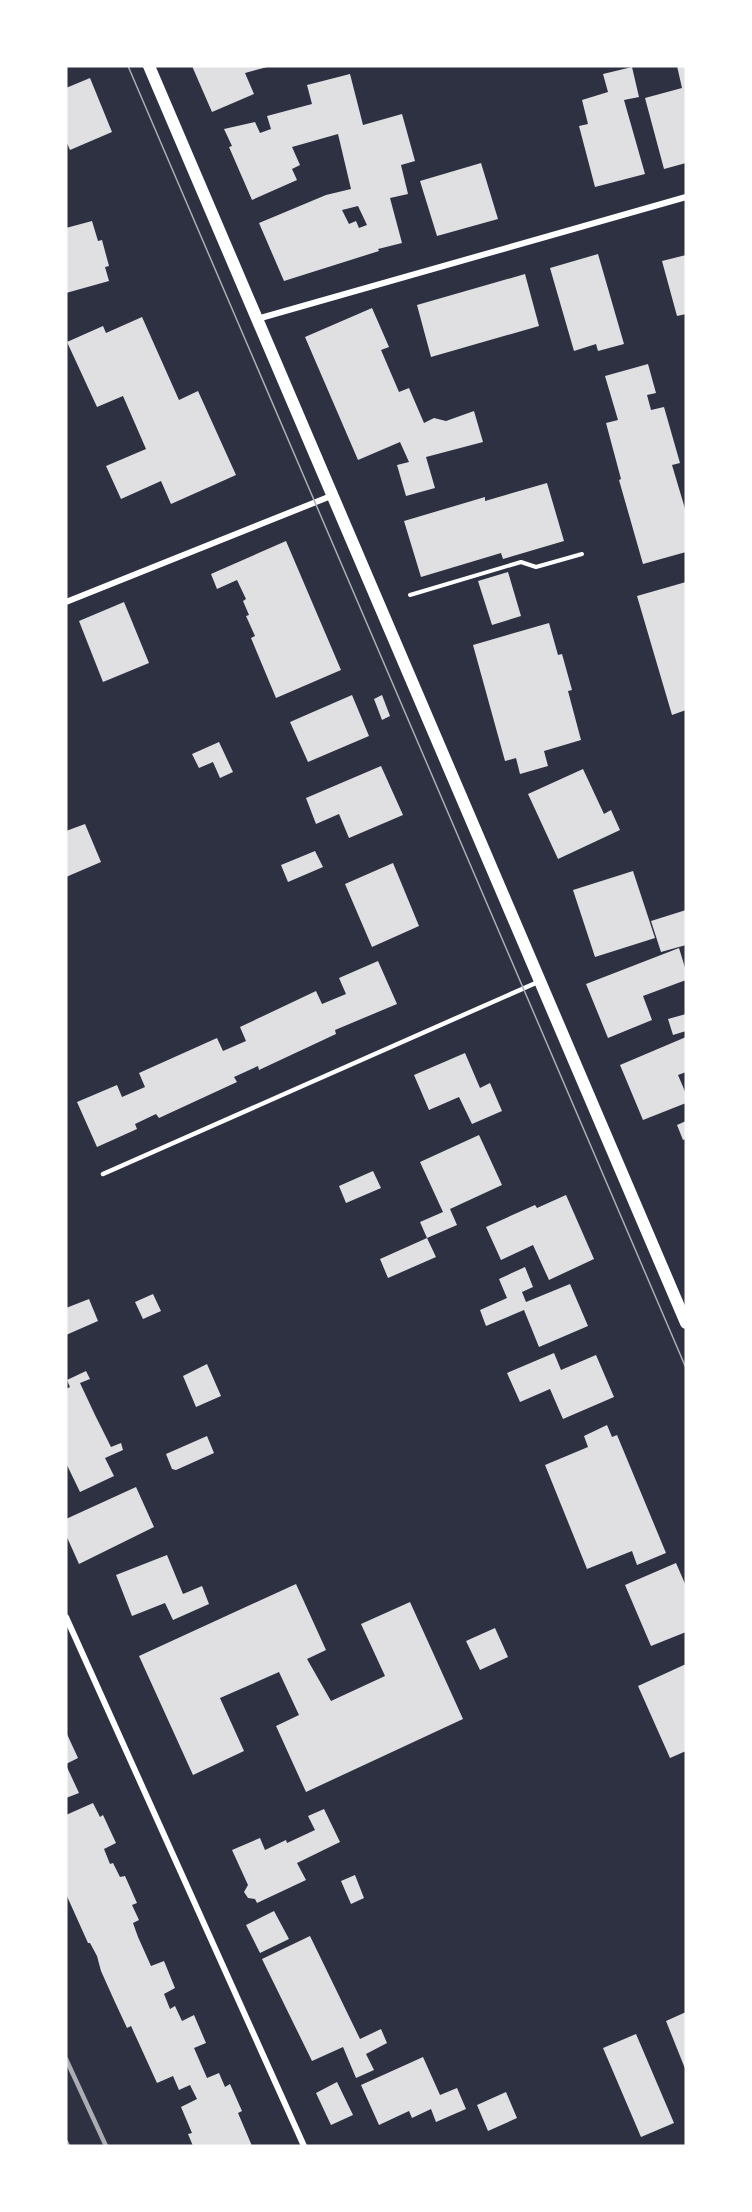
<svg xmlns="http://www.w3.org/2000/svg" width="752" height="2212" viewBox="0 0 752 2212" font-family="'Fira Sans Condensed',sans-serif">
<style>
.building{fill:#e0e0e3;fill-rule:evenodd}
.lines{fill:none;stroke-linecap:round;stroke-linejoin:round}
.path{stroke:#fff;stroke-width:4}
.service{stroke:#fff;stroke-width:4.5}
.minor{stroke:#fff;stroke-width:6}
.secondary{stroke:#fff;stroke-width:12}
.tram{stroke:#abadb3;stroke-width:1.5}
.rail{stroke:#abadb3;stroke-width:4.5}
</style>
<rect width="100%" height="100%" fill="#2d3142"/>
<!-- building -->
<path class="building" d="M192 66H267V67L245 73 254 94 212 112Z
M677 66H686V163L664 169 645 98 682 88Z
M632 67 639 97 624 100 645 174 595 187 579 126 588 124 582 100 608 92 603 74Z
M350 74 363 125 402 114 415 161 401 165 408 194 390 198 402 243 378 249 379 251 284 281 259 223 326 195 351 189 338 134 292 147 300 165 292 169 297 180 252 200 229 147 232 146 224 129 255 122 260 133 271 129 267 116 312 104 307 85ZM358 206 367 225 359 228 356 221 349 224 342 210Z
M90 78 112 132 70 150 66 141V88Z
M481 163 498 219 437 236 420 181Z
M92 221 98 241 102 240 109 266 105 267 109 281 66 293V228Z
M598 254 624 344 598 351 596 344 574 351 550 268Z
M686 255V314L677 316 662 261Z
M525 274 539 326 431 357 417 305Z
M372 308 389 347 381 350 399 392 409 388 424 423 434 418 446 421 474 411 483 442 426 457 435 488 406 496 397 465 409 462 400 442 358 460 305 337Z
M142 317 179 400 198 391 236 475 171 504 161 481 121 499 106 466 146 449 123 396 97 407 67 342 103 326 106 333Z
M648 364 656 393 647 395 651 410 664 407 680 463 672 465 686 512V552L643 564 619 480 621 479 606 423 618 420 605 376Z
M547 483 564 541 503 559 501 553 421 577 404 521 485 497V501Z
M286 541 341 670 276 698 251 638 255 636 246 616 249 615 243 601 246 599 237 580 217 589 211 574Z
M508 572 521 616 492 625 478 581Z
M686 582V710L672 715 637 596Z
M124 602 149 663 103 682 79 621Z
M549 623 558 655 562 654 572 690 568 691 581 740 544 751 548 766 520 774 516 758 505 761 473 645Z
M352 695 369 736 308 762 290 722Z
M382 695 390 716 382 720 374 699Z
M219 742 233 772 220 778 213 762 199 768 192 754Z
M381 766 403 815 349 838 339 814 316 824 306 798Z
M583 769 604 814 611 810 620 830 558 859 528 794Z
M85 824 101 862 66 877V831Z
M315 851 323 867 288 882 281 865Z
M393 863 419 926 372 947 345 884Z
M633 871 655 938 595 957 573 890Z
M686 910V945L661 952 651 921Z
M679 948 686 971V980L643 996 652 1020 608 1038 586 984Z
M378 961 397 1004 335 1030 336 1034 259 1070 258 1066 234 1077 237 1082 159 1118 156 1114 135 1124 137 1129 97 1147 77 1102 117 1085 122 1097 145 1087 139 1073 217 1038 223 1051 246 1041 240 1027 316 991 322 1004 346 994 339 978Z
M686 1014V1031L673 1035 668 1019Z
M686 1037V1072L678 1075 686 1094V1103L643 1120 620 1065Z
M465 1053 480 1088 490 1083 502 1111 472 1124 459 1097 429 1110 414 1075Z
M686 1121V1139L683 1140 677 1125Z
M479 1135 502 1185 450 1209 457 1225 427 1238 436 1257 388 1278 380 1259 427 1238 420 1222 443 1212 420 1162Z
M373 1171 381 1188 346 1203 339 1186Z
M566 1195 594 1259 549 1280 533 1245 501 1260 486 1227 535 1205 537 1208Z
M525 1267 533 1287 522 1292 526 1302 570 1284 588 1326 539 1347 524 1310 486 1326 480 1310 507 1298 499 1279Z
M153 1294 161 1311 143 1319 135 1302Z
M89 1299 98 1321 66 1335V1308Z
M554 1353 561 1370 596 1355 614 1397 563 1419 550 1389 520 1402 507 1373Z
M207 1364 221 1396 196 1407 183 1376Z
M86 1371 90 1379 80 1383 95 1415 111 1447 121 1443 123 1450 105 1458 114 1476 80 1492 66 1463V1389L70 1387 67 1380Z
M607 1425 612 1437 617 1435 666 1553 637 1565 632 1551 587 1569 545 1465 588 1447 584 1436Z
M207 1436 214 1453 176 1470 172 1469 166 1454Z
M136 1487 154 1527 79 1564 66 1535V1519Z
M167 1555 183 1594 202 1586 209 1604 173 1620 165 1603 132 1616 116 1575Z
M676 1563 686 1586V1632L651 1646 625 1585Z
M296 1584 326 1650 307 1659 331 1701 385 1676 361 1624 410 1602 463 1719 306 1792 276 1726 299 1715 279 1672 220 1698 244 1751 193 1775 139 1656Z
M495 1628 508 1657 480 1670 466 1641Z
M686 1664V1751L670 1758 638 1686Z
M66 1732 78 1758 66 1764Z
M66 1765 79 1793 66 1798Z
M93 1803 100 1817 103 1815 116 1843 104 1849 110 1864 113 1863 120 1877 125 1876 137 1903 132 1905 139 1920 133 1923 138 1937 151 1966 164 1961 175 1988 164 1994 170 2009 175 2006 182 2021 194 2015 206 2043 194 2048 207 2078 219 2073 225 2087 230 2084 242 2111 238 2113 252 2146H193L188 2134 192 2133 181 2107 197 2099 190 2085 179 2090 173 2076 157 2083 131 2026 127 2028 114 2000 101 1971 97 1956 90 1943H88L66 1894V1815Z
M324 1809 340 1842 297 1863 306 1880 257 1903 255 1899 248 1898 244 1892 248 1885 232 1850 260 1838 265 1850 286 1840 287 1843 315 1830 308 1816Z
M355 1875 364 1898 351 1904 341 1881Z
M274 1911 289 1939 260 1953 246 1925Z
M310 1936 360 2039 381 2029 387 2043 366 2054 374 2070 356 2078 343 2047 312 2061 262 1959Z
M686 2012V2071L666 2021Z
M636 2034 674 2123 641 2137 603 2048Z
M423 2057 440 2095 457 2088 466 2109 436 2122 431 2109 412 2118 409 2111 379 2125 361 2085Z
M337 2082 353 2115 331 2125 316 2093Z
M506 2092 517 2118 488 2131 477 2105Z"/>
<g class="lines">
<!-- path -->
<path class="path" d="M410 595 521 562 536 567 582 554"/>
<!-- service -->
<path class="service" d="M103 1174 538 982"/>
<!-- minor -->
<path class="minor" d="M257 319 686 197
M66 602 331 496
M66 1617 304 2146"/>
<!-- secondary -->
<path class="secondary" d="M149 66 686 1323"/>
<!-- tram -->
<path class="tram" d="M128 66 686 1368"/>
<!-- rail -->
<path class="rail" d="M66 2059 106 2146
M66 2142 68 2146"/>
</g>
<!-- border -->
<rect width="752" height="2212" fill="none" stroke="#ffffff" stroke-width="135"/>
</svg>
